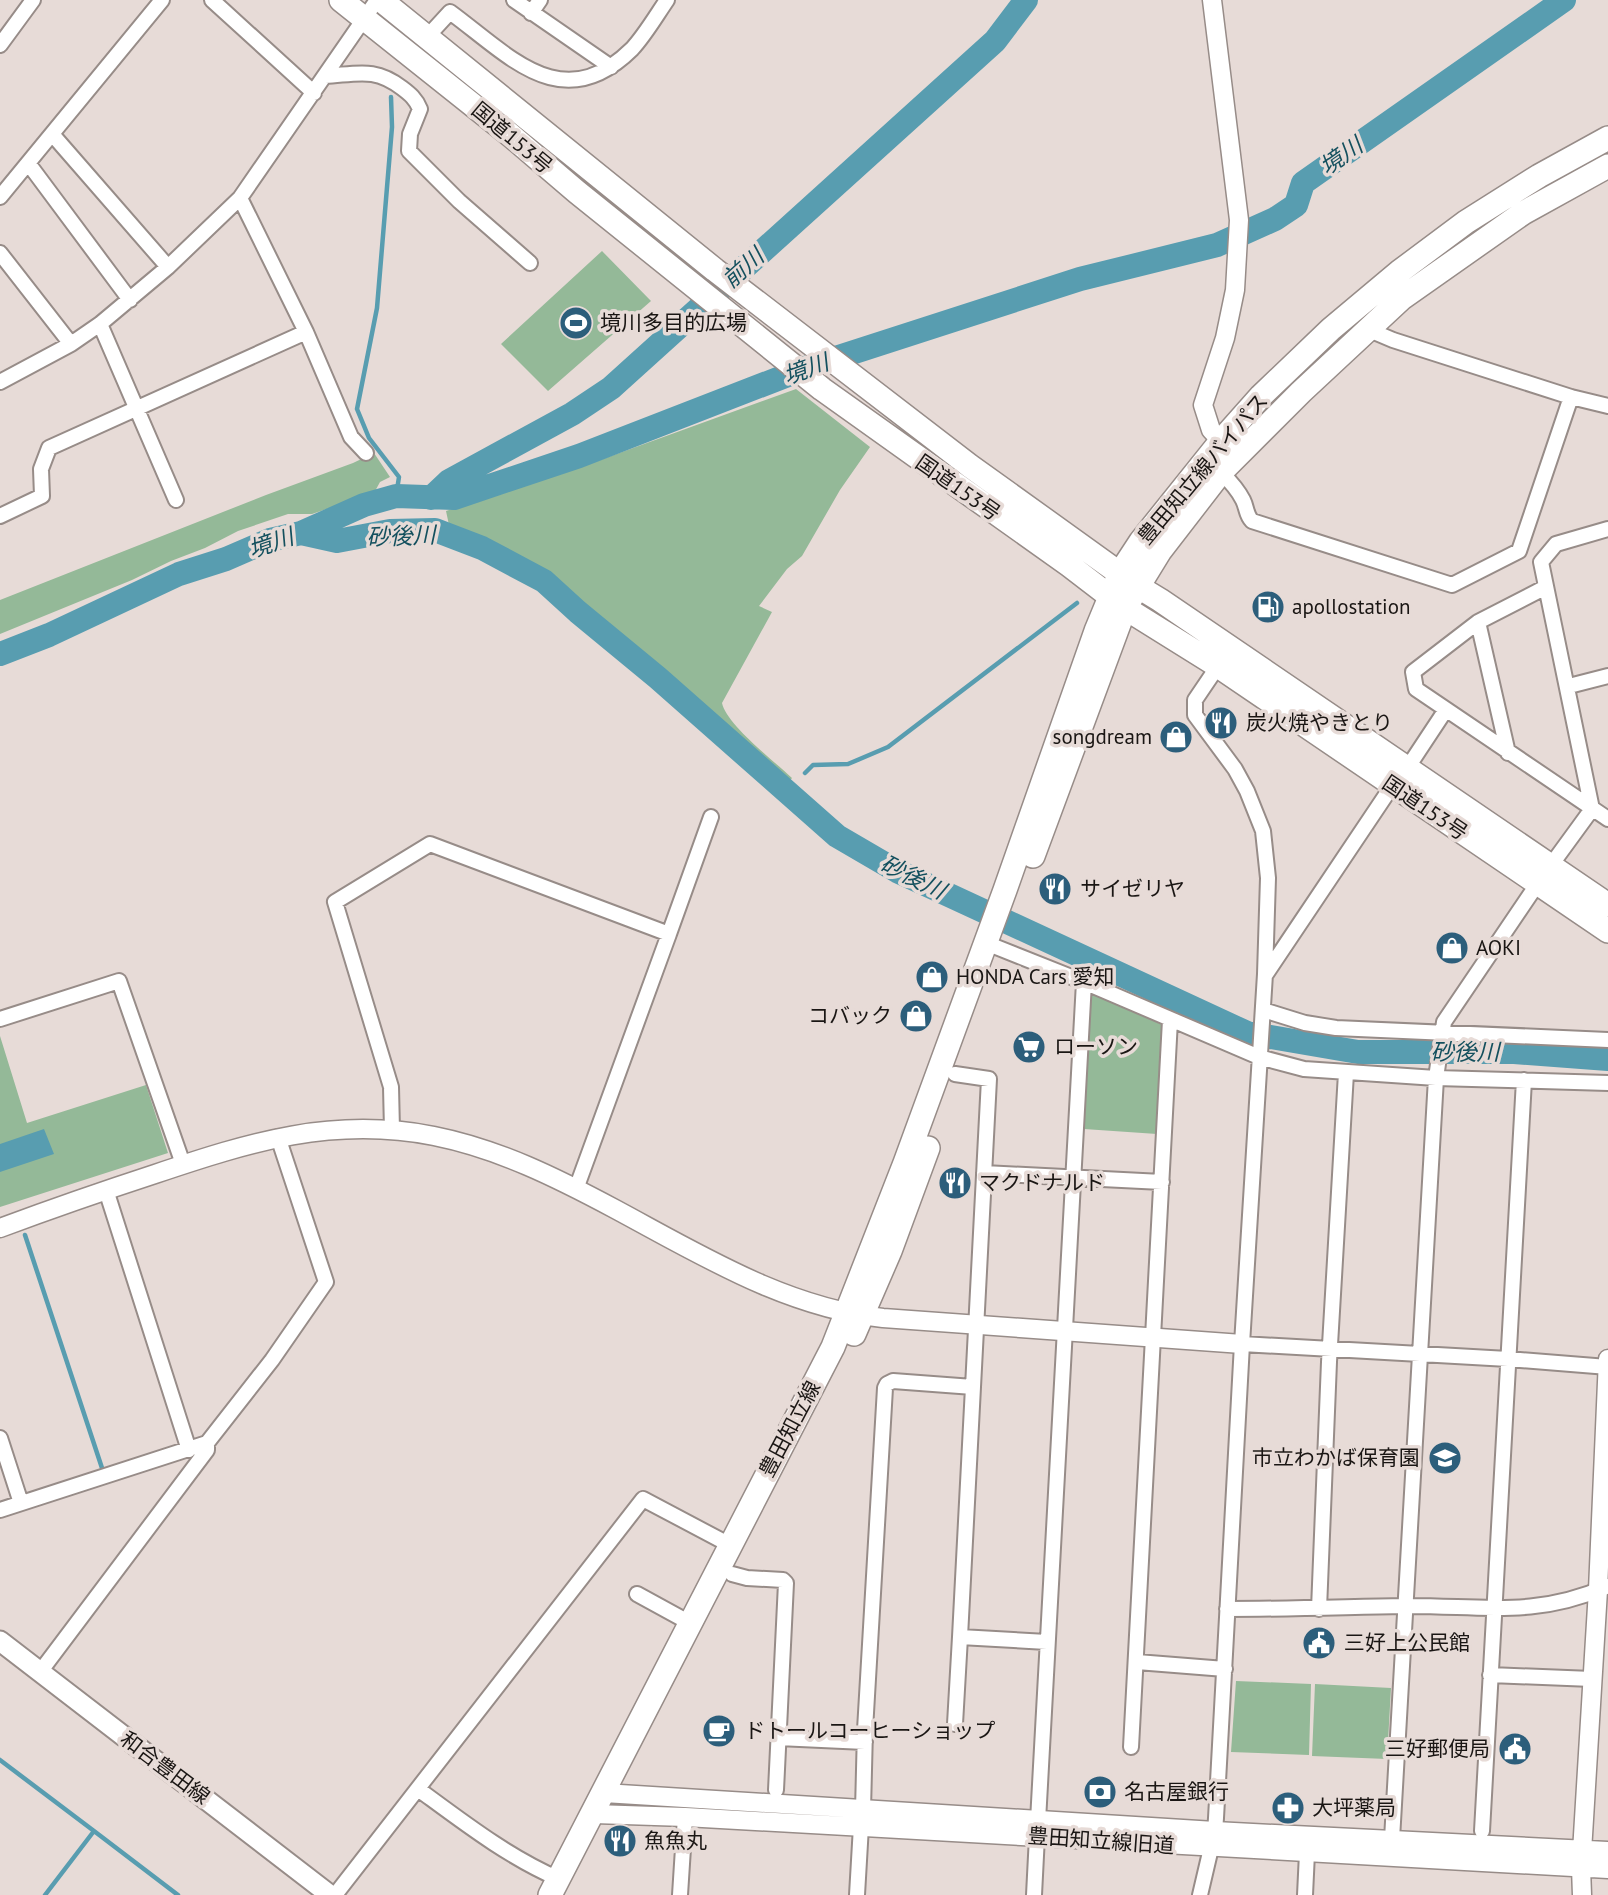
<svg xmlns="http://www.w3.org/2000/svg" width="1608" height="1895" viewBox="0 0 1608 1895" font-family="'PT Sans','Noto Sans JP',sans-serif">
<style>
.green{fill:#94b998}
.water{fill:#589db0}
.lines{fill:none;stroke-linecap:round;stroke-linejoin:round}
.stream{stroke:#589db0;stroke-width:4.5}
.river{stroke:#589db0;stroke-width:24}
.minor-casing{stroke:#978c88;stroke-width:18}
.tertiary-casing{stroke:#978c88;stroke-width:21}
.secondary-casing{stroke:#978c88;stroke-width:23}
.primary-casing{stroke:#978c88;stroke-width:26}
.trunk-casing{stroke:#978c88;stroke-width:26}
.minor{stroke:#fff;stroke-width:14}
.tertiary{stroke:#fff;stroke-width:18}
.secondary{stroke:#fff;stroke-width:19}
.primary{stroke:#fff;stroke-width:23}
.trunk{stroke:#fff;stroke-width:23}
.labels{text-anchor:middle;stroke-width:7;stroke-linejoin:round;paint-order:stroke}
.street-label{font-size:21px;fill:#1a1614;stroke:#e7dbd7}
.poi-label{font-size:21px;fill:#1a1614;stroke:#e7dbd7;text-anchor:start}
.water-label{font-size:23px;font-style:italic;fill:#14505e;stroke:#e7dbd7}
</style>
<rect width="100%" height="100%" fill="#e7dbd7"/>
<!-- green -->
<path class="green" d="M602 251 651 301 548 391 501 344Z
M796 389 870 447 840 490 802 556 787 569 759 606 772 612 722 703C726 724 775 762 792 778L788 783 528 561 449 525 446 511 589 464Z
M374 453 390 477 380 482 374 493 312 514H288L238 531 205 548 171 561 132 580 0 634V600L266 495 353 463Z
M1090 993 1165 1026 1157 1134 1084 1129Z
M0 1036 27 1123 146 1085 168 1153 0 1207Z
M1236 1681 1311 1684 1309 1755 1231 1752Z
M1315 1684 1391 1688 1387 1759 1312 1756Z"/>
<!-- water -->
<path class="water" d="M44 1129 54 1154 0 1172V1144Z"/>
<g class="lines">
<!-- stream -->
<path class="stream" d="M391 97 392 127 377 308 357 409 369 438 399 477 396 496
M805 773 813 765 848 764 888 747 1077 603
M25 1235 102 1468
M0 1760 94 1831
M45 1895 94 1831 178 1895"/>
<!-- river -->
<path class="river" d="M431 498 449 481 572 414 611 388 995 41 1026 0
M301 533 337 541 390 531 435 530 482 548 544 581 578 612 658 678 837 836 897 871 1247 1033 1358 1052H1514L1608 1059
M0 654 49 635 179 574 226 559 270 540 301 533 364 505 396 496 454 498 579 456 811 366 1080 279 1217 245 1275 219 1296 205 1303 183 1564 0"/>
<defs>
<path id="minor" d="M212 0 314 93
M514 0 611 67
M531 13 540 0
M427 37 450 12C510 56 562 118 632 49 645 35 656 16 667 0
M0 45 33 0
M325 76C358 74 375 67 402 88 410 94 416 99 420 109L410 134 409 151 459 201 530 263
M52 134 168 267
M28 163 130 300
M0 197 162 0
M240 198 306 332 351 437 366 453
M0 253 71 344
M100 324 176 500
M1367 329 1393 340 1571 397 1608 406
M0 382 71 344 100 324 168 267 240 198 377 0
M1221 472C1229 480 1238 490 1243 500 1247 508 1246 515 1252 521L1452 585 1519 551 1571 397
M0 516 42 496 41 469 49 448 306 332
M1546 587 1478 622 1413 672 1416 689 1608 819
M1478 622 1508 753
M1569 686 1608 676
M1408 767 1445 711
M669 934 711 817
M986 943 1084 982 1259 1057 1304 1069 1436 1078 1608 1083
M1266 974 1392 786
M1263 1010 1305 1023 1336 1028 1608 1040
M0 1019 119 981 183 1164
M392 1130 391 1087 335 902 430 844 669 934 576 1189
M984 1173 1162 1182
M106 1190 189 1450
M1242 1344 1508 1359 1608 1367
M973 1387 960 1637 1047 1642
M0 1438 21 1503
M0 1510 207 1443 272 1360 326 1282 278 1137
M732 1574 747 1578 783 1580 786 1583 776 1790
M637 1594 690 1623
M1227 1609C1286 1609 1345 1607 1403 1606 1480 1605 1533 1619 1608 1586
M1319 1609 1329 1362 1346 1073
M1137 1662 1225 1669
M40 1672 207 1450V1443
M1490 1675 1592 1679
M955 1724 960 1637
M778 1738 865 1742
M1131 1747 1170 1020
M418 1789C463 1822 508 1857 559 1879
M863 1810 865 1730 885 1388 887 1384 893 1381 973 1387 989 1079 955 1074
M1038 1821 1084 982
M1482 1831 1524 1080
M1392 1839 1436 1078 1444 1022 1538 883 1592 809 1541 562 1556 544 1608 529
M335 1895 643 1499 730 1545
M680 1895 685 1817
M857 1895 861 1826
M1034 1895 1037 1836
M1200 1895 1215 1831 1216 1818 1242 1344 1265 974 1268 878 1263 831 1247 791 1235 769 1195 715V700L1218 666
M1305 1895 1307 1853"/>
<path id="tertiary" d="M1212 0 1239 220 1235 290 1225 338 1203 405 1211 430 1221 441
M0 1228C51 1209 103 1191 155 1174 250 1142 333 1116 434 1136 499 1149 557 1178 615 1209 699 1254 786 1308 883 1318L1242 1344
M604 1793 1215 1831 1608 1851
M594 1814 685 1817 1608 1869
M1582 1895 1581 1868 1598 1590 1608 1359"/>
<path id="secondary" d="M0 1641 330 1895"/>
<path id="primary" d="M1033 856 1125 608 1160 551 1221 472 1301 392 1402 298 1523 213 1608 166
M854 1334 890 1251 928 1148
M550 1895 833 1347 905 1163 1005 890 1096 631 1120 573 1141 541 1221 441 1261 396 1331 329 1399 272 1466 222 1539 176 1608 138"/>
<path id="trunk" d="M341 0 508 133 577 192 822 389 1069 565 1125 608 1218 666 1608 931
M381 0 715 270 970 466 1137 586 1160 600 1608 905"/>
</defs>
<!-- minor casing -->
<use href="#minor" class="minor-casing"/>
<!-- tertiary casing -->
<use href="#tertiary" class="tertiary-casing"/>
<!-- secondary casing -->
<use href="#secondary" class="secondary-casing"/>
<!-- primary casing -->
<use href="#primary" class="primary-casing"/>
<!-- trunk casing -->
<use href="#trunk" class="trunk-casing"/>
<!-- minor -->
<use href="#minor" class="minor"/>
<!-- tertiary -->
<use href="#tertiary" class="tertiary"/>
<!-- secondary -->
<use href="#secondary" class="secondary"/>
<!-- primary -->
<use href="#primary" class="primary"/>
<!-- trunk -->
<use href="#trunk" class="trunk"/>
</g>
<!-- icons -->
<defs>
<symbol id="stadium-disc" viewBox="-11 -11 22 22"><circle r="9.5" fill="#2c5e7b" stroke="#e7dbd7"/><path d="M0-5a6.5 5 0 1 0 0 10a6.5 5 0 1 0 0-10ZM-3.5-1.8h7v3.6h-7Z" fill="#fff"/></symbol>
<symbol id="fuel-disc" viewBox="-11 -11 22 22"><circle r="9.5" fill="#2c5e7b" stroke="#e7dbd7"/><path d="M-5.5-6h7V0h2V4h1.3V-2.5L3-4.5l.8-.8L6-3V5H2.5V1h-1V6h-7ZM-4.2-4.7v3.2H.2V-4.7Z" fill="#fff"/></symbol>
<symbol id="restaurant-disc" viewBox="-11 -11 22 22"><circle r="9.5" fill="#2c5e7b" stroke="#e7dbd7"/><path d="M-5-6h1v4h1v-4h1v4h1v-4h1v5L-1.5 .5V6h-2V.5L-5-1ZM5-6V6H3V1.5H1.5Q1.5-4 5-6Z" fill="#fff"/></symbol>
<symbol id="shop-disc" viewBox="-11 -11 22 22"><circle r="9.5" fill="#2c5e7b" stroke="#e7dbd7"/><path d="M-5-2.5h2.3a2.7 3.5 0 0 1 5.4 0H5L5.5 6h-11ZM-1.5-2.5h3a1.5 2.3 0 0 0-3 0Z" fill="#fff"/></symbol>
<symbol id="supermarket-disc" viewBox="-11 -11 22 22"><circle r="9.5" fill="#2c5e7b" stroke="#e7dbd7"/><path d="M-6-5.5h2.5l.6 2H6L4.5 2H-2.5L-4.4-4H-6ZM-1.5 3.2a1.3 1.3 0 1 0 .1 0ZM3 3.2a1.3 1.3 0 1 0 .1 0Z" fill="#fff"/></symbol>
<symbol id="school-disc" viewBox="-11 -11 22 22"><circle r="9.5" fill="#2c5e7b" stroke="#e7dbd7"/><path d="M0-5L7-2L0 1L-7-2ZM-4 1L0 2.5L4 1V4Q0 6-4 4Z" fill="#fff"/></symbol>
<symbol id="civic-disc" viewBox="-11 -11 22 22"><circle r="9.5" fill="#2c5e7b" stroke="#e7dbd7"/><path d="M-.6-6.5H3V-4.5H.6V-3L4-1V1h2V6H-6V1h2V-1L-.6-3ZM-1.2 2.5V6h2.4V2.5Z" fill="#fff"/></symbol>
<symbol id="cafe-disc" viewBox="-11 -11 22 22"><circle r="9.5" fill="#2c5e7b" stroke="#e7dbd7"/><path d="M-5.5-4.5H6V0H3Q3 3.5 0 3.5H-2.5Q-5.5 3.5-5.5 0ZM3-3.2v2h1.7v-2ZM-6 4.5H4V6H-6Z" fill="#fff"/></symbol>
<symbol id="bank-disc" viewBox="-11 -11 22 22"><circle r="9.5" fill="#2c5e7b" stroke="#e7dbd7"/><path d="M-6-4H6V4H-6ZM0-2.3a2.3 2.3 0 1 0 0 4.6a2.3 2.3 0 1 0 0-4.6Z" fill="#fff"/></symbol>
<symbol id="pharmacy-disc" viewBox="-11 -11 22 22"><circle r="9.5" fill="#2c5e7b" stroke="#e7dbd7"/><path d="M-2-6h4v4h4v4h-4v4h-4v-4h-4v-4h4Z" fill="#fff"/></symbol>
</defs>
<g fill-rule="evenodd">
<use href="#stadium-disc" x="557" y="304" width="38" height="38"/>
<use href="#fuel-disc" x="1249" y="588" width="38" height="38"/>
<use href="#restaurant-disc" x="1202" y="704" width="38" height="38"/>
<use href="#shop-disc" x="1157" y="718" width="38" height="38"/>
<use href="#restaurant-disc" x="1036" y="870" width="38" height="38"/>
<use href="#shop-disc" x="1433" y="929" width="38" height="38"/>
<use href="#shop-disc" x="913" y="958" width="38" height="38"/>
<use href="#shop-disc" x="897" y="997" width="38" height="38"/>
<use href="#supermarket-disc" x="1010" y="1028" width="38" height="38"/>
<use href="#restaurant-disc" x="936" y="1164" width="38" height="38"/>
<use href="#school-disc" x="1426" y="1439" width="38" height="38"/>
<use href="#civic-disc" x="1300" y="1624" width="38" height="38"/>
<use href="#cafe-disc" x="700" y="1712" width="38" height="38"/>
<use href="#civic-disc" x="1496" y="1730" width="38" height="38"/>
<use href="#bank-disc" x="1081" y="1773" width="38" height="38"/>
<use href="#pharmacy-disc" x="1269" y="1789" width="38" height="38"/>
<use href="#restaurant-disc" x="601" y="1822" width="38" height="38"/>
</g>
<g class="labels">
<!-- street labels -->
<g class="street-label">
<text transform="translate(512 138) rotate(40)" y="7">国道153号</text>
<text transform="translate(1203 469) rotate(-50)" y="7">豊田知立線バイパス</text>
<text transform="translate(958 488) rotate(35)" y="7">国道153号</text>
<text transform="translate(1425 808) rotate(34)" y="7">国道153号</text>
<text transform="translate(790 1429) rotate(-62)" y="7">豊田知立線</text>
<text transform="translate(165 1768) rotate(37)" y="7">和合豊田線</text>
<text transform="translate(1101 1841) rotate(4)" y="7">豊田知立線旧道</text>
</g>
<!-- poi labels -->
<g class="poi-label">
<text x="600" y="330">境川多目的広場</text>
<text x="1292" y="614">apollostation</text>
<text x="1246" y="730">炭火焼やきとり</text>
<text x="1152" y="744" text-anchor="end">songdream</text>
<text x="1080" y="896">サイゼリヤ</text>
<text x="1476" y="955">AOKI</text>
<text x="956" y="984">HONDA Cars 愛知</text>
<text x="892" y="1023" text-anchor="end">コバック</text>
<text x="1054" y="1054">ローソン</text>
<text x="979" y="1190">マクドナルド</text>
<text x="1420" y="1465" text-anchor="end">市立わかば保育園</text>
<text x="1344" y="1650">三好上公民館</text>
<text x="744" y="1738">ドトールコーヒーショップ</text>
<text x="1490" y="1756" text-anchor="end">三好郵便局</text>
<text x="1124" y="1799">名古屋銀行</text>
<text x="1312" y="1815">大坪薬局</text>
<text x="644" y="1848">魚魚丸</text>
</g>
<!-- water labels -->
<g class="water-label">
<text transform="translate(1341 156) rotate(-35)" y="8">境川</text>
<text transform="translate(743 268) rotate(-42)" y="8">前川</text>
<text transform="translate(806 369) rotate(-20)" y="8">境川</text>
<text transform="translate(401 536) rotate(-2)" y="8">砂後川</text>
<text transform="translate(271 543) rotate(-19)" y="8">境川</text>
<text transform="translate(913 877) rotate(26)" y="8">砂後川</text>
<text x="1465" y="1060">砂後川</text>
</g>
</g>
</svg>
